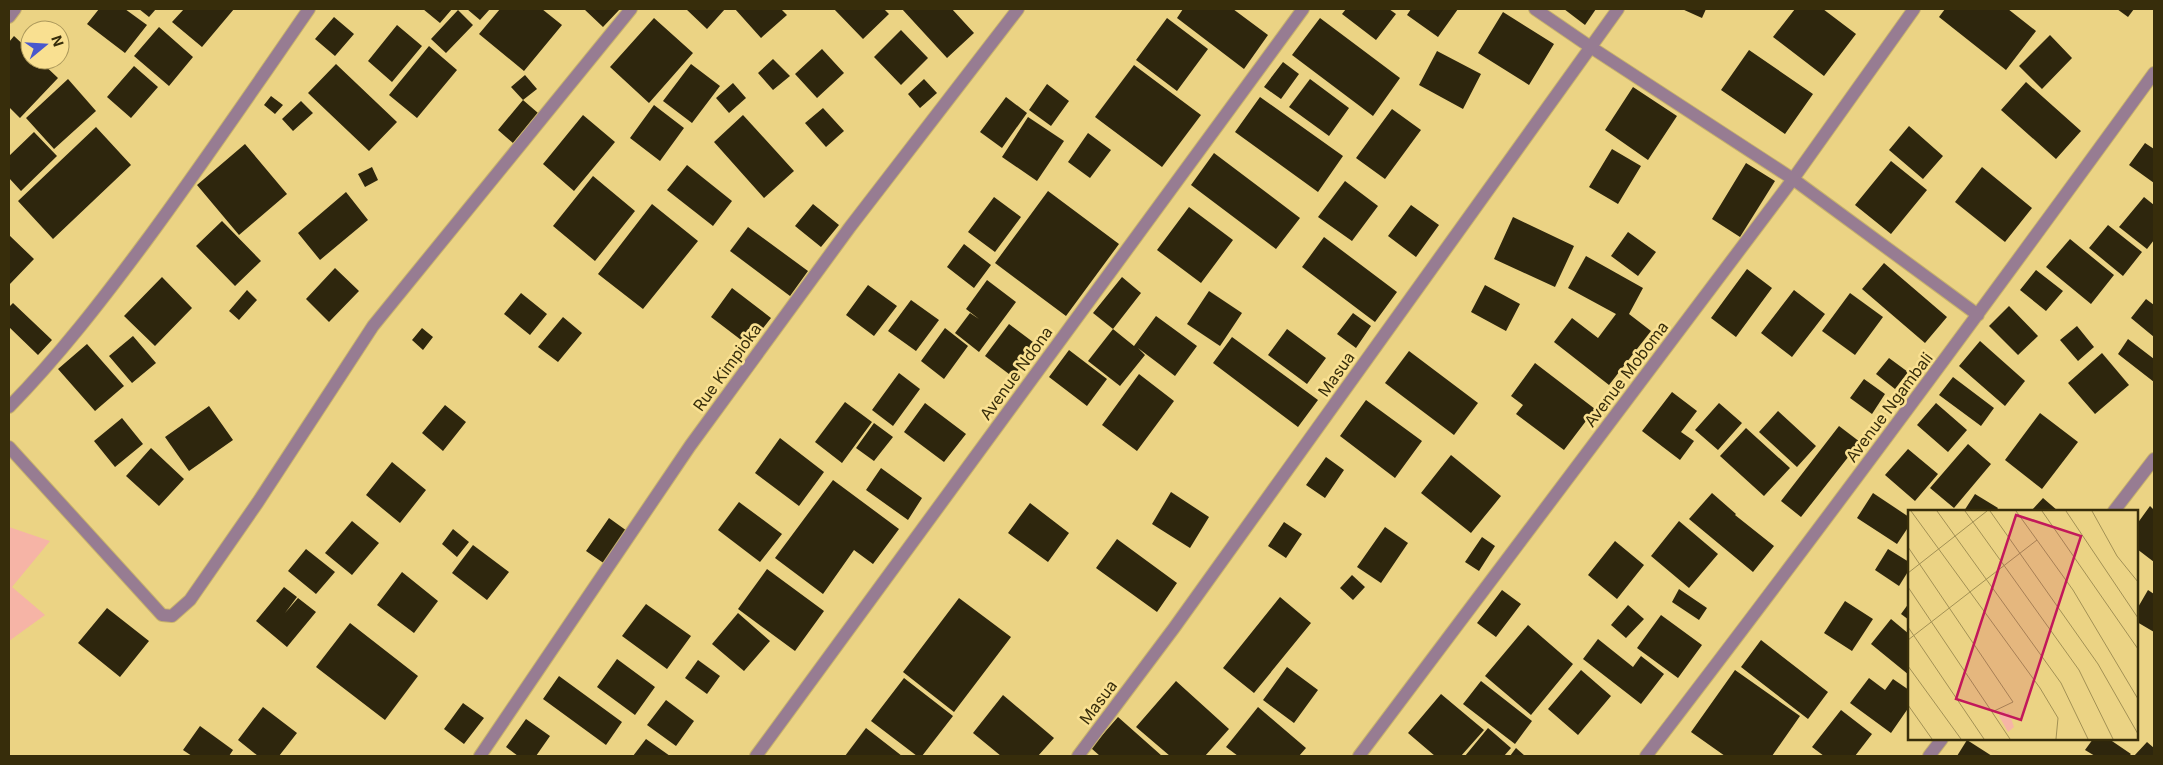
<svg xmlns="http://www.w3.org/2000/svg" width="2163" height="765" viewBox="0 0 2163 765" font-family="Inter,sans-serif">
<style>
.green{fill:#f6b4a6}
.building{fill:#2e260d}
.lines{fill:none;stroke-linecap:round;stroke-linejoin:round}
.minor-casing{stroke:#c7b26c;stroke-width:14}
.minor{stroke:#977c92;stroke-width:12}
.labels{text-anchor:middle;stroke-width:5;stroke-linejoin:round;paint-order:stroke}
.street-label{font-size:16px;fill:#372d0b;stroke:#f9e091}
.inset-road{fill:none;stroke:#a39154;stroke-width:1}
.view{fill:#c2185b;fill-opacity:0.15;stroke:#c2185b;stroke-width:2.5}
.inset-edge{fill:none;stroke:#372d0b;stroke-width:2.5}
</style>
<rect width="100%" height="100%" fill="#ebd384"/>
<!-- green -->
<path class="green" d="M9 527 50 541 12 587 45 615 9 641Z"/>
<!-- building -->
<path class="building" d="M99 9H125L147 25 125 53 87 24Z
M139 9H156L149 17Z
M184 9H234L202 47 172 22Z
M423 9H452L440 23Z
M467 9H490L480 20Z
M500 9H542L562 25 524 71 479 34Z
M584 9H620L603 27Z
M686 9H725L707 29Z
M735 9H781L787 15 761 38Z
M834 9H884L889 14 863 39Z
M902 9H952L974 33 947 58Z
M1183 9H1233L1268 35 1244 69 1177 18Z
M1346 9H1389L1396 14 1376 40 1342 14Z
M1411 9H1458L1438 37 1407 15Z
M1564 9H1596L1585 25Z
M1682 9H1706L1702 18Z
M1795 9H1823L1856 34 1824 76 1773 37Z
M1945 9H2008L2036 31 2006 70 1939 17Z
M2117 9H2134L2128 17Z
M458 10 473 25 446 53 431 39Z
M1503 12 1554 44 1529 85 1478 53Z
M334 17 354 34 335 56 315 39Z
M654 18 693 53 649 103 610 67Z
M1167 18 1208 49 1177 91 1136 60Z
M1320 18 1400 78 1373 116 1292 55Z
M397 25 422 46 392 82 368 61Z
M159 27 193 57 169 86 134 56Z
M901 30 928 58 901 85 874 57Z
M2050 35 2072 58 2042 89 2019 66Z
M14 36 30 51V60H39L58 78 20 118 9 107V42Z
M429 46 457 70 417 118 389 95Z
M822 49 844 73 817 98 795 74Z
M1749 50 1813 94 1785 134 1721 90Z
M1437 51 1481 74 1463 109 1419 85Z
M773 59 790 76 773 90 758 73Z
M1283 62 1299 74 1281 99 1264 87Z
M336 64 397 122 369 151 308 93Z
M691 64 720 86 692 123 663 101Z
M1134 65 1201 115 1162 167 1095 117Z
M134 66 158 87 131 118 107 97Z
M525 75 537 89 523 100 511 87Z
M68 79 96 111 54 149 26 118Z
M924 79 937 93 920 108 908 94Z
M1310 79 1349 108 1329 136 1289 107Z
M2026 82 2081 131 2056 159 2001 110Z
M733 83 746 98 729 113 716 98Z
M1047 84 1069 101 1051 126 1029 110Z
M1633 87 1677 116 1648 160 1605 130Z
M271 96 283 105 275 114 264 105Z
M1006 97 1027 113 1002 148 980 132Z
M1260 97 1343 156 1318 192 1235 132Z
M523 100 538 113 513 143 498 130Z
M301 101 313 113 293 131 282 119Z
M654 105 684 128 660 161 630 138Z
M823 108 844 131 826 147 805 123Z
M1392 109 1421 130 1385 179 1356 158Z
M583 115 615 142 574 191 543 164Z
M743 115 794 171 764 198 714 142Z
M1028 117 1064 141 1037 181 1002 157Z
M1909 126 1943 156 1923 179 1889 150Z
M96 127 131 165 53 239 18 201Z
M34 132 57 156 21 191 9 178V156Z
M1088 133 1111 150 1090 178 1068 162Z
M2145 143 2154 149V183L2129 165Z
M245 144 287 194 239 235 197 185Z
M1612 149 1641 166 1618 204 1589 187Z
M1214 153 1300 218 1276 249 1191 185Z
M1891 161 1927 190 1891 234 1855 205Z
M1746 163 1775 181 1740 237 1712 219Z
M687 165 732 201 713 226 667 190Z
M372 167 378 180 365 187 358 174Z
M1982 167 2032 208 2005 242 1955 202Z
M593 176 635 211 595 261 553 226Z
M1345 181 1378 206 1352 241 1318 217Z
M1048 191 1119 244 1066 316 995 263Z
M346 192 368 220 320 260 298 233Z
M994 197 1021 217 995 252 968 232Z
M2144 197 2154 205V240L2147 249 2119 227Z
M652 204 698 241 643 309 598 274Z
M813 204 839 225 821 247 795 226Z
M1411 205 1439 225 1416 257 1388 236Z
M1189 207 1233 240 1201 283 1157 250Z
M1513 217 1574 246 1555 287 1494 259Z
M222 221 261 261 235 286 196 246Z
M2108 225 2142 252 2123 276 2089 248Z
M748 227 808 271 790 296 730 251Z
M1628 232 1656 252 1638 276 1611 256Z
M9 235 34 259 9 285Z
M1324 237 1397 292 1375 322 1302 267Z
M2070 239 2114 275 2091 304 2046 267Z
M964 244 991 265 974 288 947 267Z
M1586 256 1643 288 1629 314 1651 331 1609 385 1554 342 1572 318 1598 338 1616 314 1568 288Z
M1884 263 1947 317 1925 343 1862 289Z
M335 268 359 291 329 322 306 299Z
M1747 269 1772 288 1736 337 1711 318Z
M2036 270 2063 291 2046 311 2020 290Z
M162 277 192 308 155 346 124 316Z
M1122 277 1141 293 1113 329 1093 313Z
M987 280 1016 302 979 352 955 333 970 313 979 319 966 309Z
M868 285 897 306 874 336 846 315Z
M1485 285 1520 304 1506 331 1471 312Z
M732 288 771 318 749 346 711 317Z
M247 290 257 300 239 320 229 311Z
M1794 290 1825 314 1792 357 1761 333Z
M1209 291 1242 313 1220 346 1187 324Z
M521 293 547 314 530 335 504 314Z
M1850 293 1883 317 1855 355 1822 331Z
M2146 299 2154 305V337L2131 318Z
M911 300 939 320 916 351 888 331Z
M13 303 52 340 38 355 9 327V307Z
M2009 306 2038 336 2018 355 1989 326Z
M1353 313 1371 326 1356 348 1337 334Z
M1156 316 1197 346 1175 376 1138 348 1145 355 1120 386 1088 361 1113 329 1134 346Z
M563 317 582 333 558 362 538 347Z
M1009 324 1037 345 1013 377 985 356Z
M2077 326 2094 347 2078 361 2060 340Z
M422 328 433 337 423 350 412 340Z
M945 328 968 346 944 379 921 361Z
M1287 329 1326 358 1307 384 1268 355Z
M133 336 156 363 132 383 109 356Z
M1232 337 1318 400 1298 427 1213 363Z
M2128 339 2154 359V382L2118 354Z
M1980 341 2025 381 2005 406 1959 366Z
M87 344 124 386 95 411 58 369Z
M1069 350 1107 379 1087 406 1049 377Z
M1409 351 1478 403 1454 435 1385 383Z
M2102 353 2129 385 2095 414 2068 383Z
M1889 358 1908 372 1895 389 1876 374Z
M1535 363 1595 409 1564 450 1516 414 1523 405 1511 396Z
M899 373 920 389 893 426 872 410Z
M1139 374 1174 401 1137 451 1102 425Z
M1953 377 1994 408 1981 426 1939 395Z
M1864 379 1885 394 1872 414 1850 398Z
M1672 392 1697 411 1681 432 1694 441 1680 460 1642 431Z
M1366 400 1422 441 1395 478 1340 436Z
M845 402 872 422 842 463 815 442Z
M925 403 966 434 944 462 904 432Z
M1719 403 1742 423 1718 450 1695 430Z
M1936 403 1967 430 1948 452 1917 425Z
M445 405 466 422 443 451 422 433Z
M209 406 233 440 189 471 165 437Z
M1778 411 1816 446 1797 467 1759 432Z
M2040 413 2078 442 2042 489 2005 460Z
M122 418 143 444 115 467 94 441Z
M874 423 893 437 874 461 856 448Z
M1839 426 1860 442 1801 517 1781 501Z
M1746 428 1790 468 1764 496 1720 456Z
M780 438 824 472 799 506 755 473Z
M1968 444 1991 464 1954 508 1930 488Z
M151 448 184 479 159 506 126 476Z
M1908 449 1938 474 1915 501 1885 475Z
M1451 455 1501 496 1471 533 1421 493Z
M1326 457 1344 470 1325 498 1306 485Z
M392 462 426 490 400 523 366 495Z
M881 468 922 498 908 520 866 490Z
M833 480 899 529 873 564 854 550 823 594 775 558Z
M1171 492 1209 517 1190 548 1152 524Z
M1712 493 1736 514 1735 515 1774 546 1753 572 1689 519Z
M1873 493 1909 517V526L1897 544 1857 518Z
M1975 494 1998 508 1996 511H1964Z
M2043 498 2058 511H2031Z
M739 502 782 534 760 562 718 530Z
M1030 503 1069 533 1048 562 1008 533Z
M2150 506 2154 510V562L2137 549V524Z
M609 518 627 531 605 564 586 551Z
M352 521 379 543 352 575 325 553Z
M1679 521 1718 554 1689 588 1651 556Z
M1284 522 1302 534 1286 558 1268 546Z
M1385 527 1408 543 1381 583 1357 567Z
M453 529 469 542 457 557 442 544Z
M1482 537 1495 546 1479 571 1465 562Z
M1117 539 1177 583 1157 612 1096 568Z
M1615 541 1644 565 1617 599 1588 575Z
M473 545 509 572 487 600 452 573Z
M306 549 335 572 316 594 288 571Z
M1888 549 1909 562V570L1899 586 1875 570Z
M767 569 824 611 795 651 738 609Z
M402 572 438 601 414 633 377 605Z
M1352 575 1365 587 1353 600 1340 588Z
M284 587 297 597 285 613 298 598 316 612 287 647 256 621Z
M1679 589 1707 608 1699 620 1672 602Z
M1502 590 1521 604 1496 637 1477 623Z
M2148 590 2154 594V632L2137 622V609Z
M1280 597 1311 623 1254 693 1223 668Z
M959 598 1011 637 954 712 903 672Z
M1845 601 1873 619 1852 651 1824 633Z
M1909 603V620L1901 614Z
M646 604 691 636 667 669 622 636Z
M1628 605 1644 619 1626 638 1611 625Z
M107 608 149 641 120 677 78 643Z
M738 613 770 641 744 671 712 644Z
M1661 615 1702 645 1678 678 1637 648Z
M1891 619 1909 634V675L1871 644Z
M350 623 418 676 385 720 316 667Z
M1528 625 1573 664 1531 715 1485 676Z
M1598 639 1633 667 1641 656 1664 674 1641 704 1583 659Z
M1761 640 1828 692 1808 719 1741 667Z
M617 659 655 687 635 715 597 687Z
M698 660 720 676 707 694 685 678Z
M1287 667 1318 690 1294 723 1263 700Z
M1581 670 1611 696 1578 735 1548 709Z
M1735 670 1800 716 1772 756H1725L1691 732Z
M559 676 622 722 606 745 543 699Z
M904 678 953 716 922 756H917L871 721Z
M1869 678 1885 690 1893 679 1909 690V707L1891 733 1850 703Z
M1176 681 1229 729 1205 756H1170L1136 727Z
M1481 681 1532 721 1515 744 1463 704Z
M1441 694 1484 730 1461 756H1435L1408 733Z
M1003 695 1054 738 1038 756H1001L973 733Z
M666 700 694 721 676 746 647 725Z
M463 703 484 718 464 744 444 729Z
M263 707 297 733 279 756H258L238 740Z
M1258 707 1306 748 1299 756H1238L1226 747Z
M1841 710 1872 734 1855 756H1824L1812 747Z
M1118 717 1162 756H1100L1091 748Z
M526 719 550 736 536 756H518L506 747Z
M200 726 233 750 229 756H192L183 750Z
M866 728 902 756H845Z
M1488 728 1511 748 1504 756H1465Z
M646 739 670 756H633Z
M2093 739H2109L2131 754 2129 756H2095L2085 750Z
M1967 740 1992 756H1957Z
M2147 742 2154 748V756H2134Z
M1516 748 1525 756H1510Z"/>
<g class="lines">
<defs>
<path id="minor" d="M1535 9 1589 46 1793 179 1978 315
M9 17 15 9
M9 407C59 356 103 299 146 241 202 165 255 87 309 9
M9 447 162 615 172 616 190 600 258 502 373 326 631 9
M2114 511 2154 459
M480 756 690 446 850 227 1018 9
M756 756 1303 9
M1078 756 1174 628 1618 9
M1359 756 1793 179 1914 9
M1646 756C1819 531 1987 303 2154 73
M1929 756 1942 739"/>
</defs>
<!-- minor casing -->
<use href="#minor" class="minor-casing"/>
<!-- minor -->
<use href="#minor" class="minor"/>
</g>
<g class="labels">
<!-- street labels -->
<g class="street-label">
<text transform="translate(727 367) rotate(-54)" y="6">Rue Kimpioka</text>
<text transform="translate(1016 373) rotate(-54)" y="6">Avenue Ndona</text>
<text transform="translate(1336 374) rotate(-55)" y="6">Masua</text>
<text transform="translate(1626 374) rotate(-53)" y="6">Avenue Moboma</text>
<text transform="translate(1889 407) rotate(-53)" y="6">Avenue Ngambali</text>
<text transform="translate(1098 702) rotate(-53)" y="6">Masua</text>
</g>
</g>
<!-- overview -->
<g transform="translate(1908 510)">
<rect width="230" height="230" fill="#ebd384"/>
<path d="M95 200 98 204 101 202 106 217 100 222 91 206Z" fill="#f6b4a6"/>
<path class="inset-road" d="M3 1 132 178 150 208 148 229M29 1 153 173 180 229M57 1 171 160 205 229M82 1 190 154 230 224M108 1 165 80 230 189M134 1 230 139M158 1 230 108M184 1 209 46 230 72M0 37 105 192 84 202 0 77M0 63 79 1M0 117 76 229M0 130 129 30M0 156 53 229M0 195 24 229M84 202 102 229"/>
<path class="view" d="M108 5 173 26 113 210 48 189Z"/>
<rect width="230" height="230" class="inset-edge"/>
</g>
<!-- border -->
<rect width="2163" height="765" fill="none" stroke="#372d0b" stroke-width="20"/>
<!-- north arrow -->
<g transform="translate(45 45) rotate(72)"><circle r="24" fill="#f9e091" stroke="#ab985b"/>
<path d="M0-4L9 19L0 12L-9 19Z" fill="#4858cd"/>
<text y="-8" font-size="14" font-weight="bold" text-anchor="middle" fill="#372d0b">N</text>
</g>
</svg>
